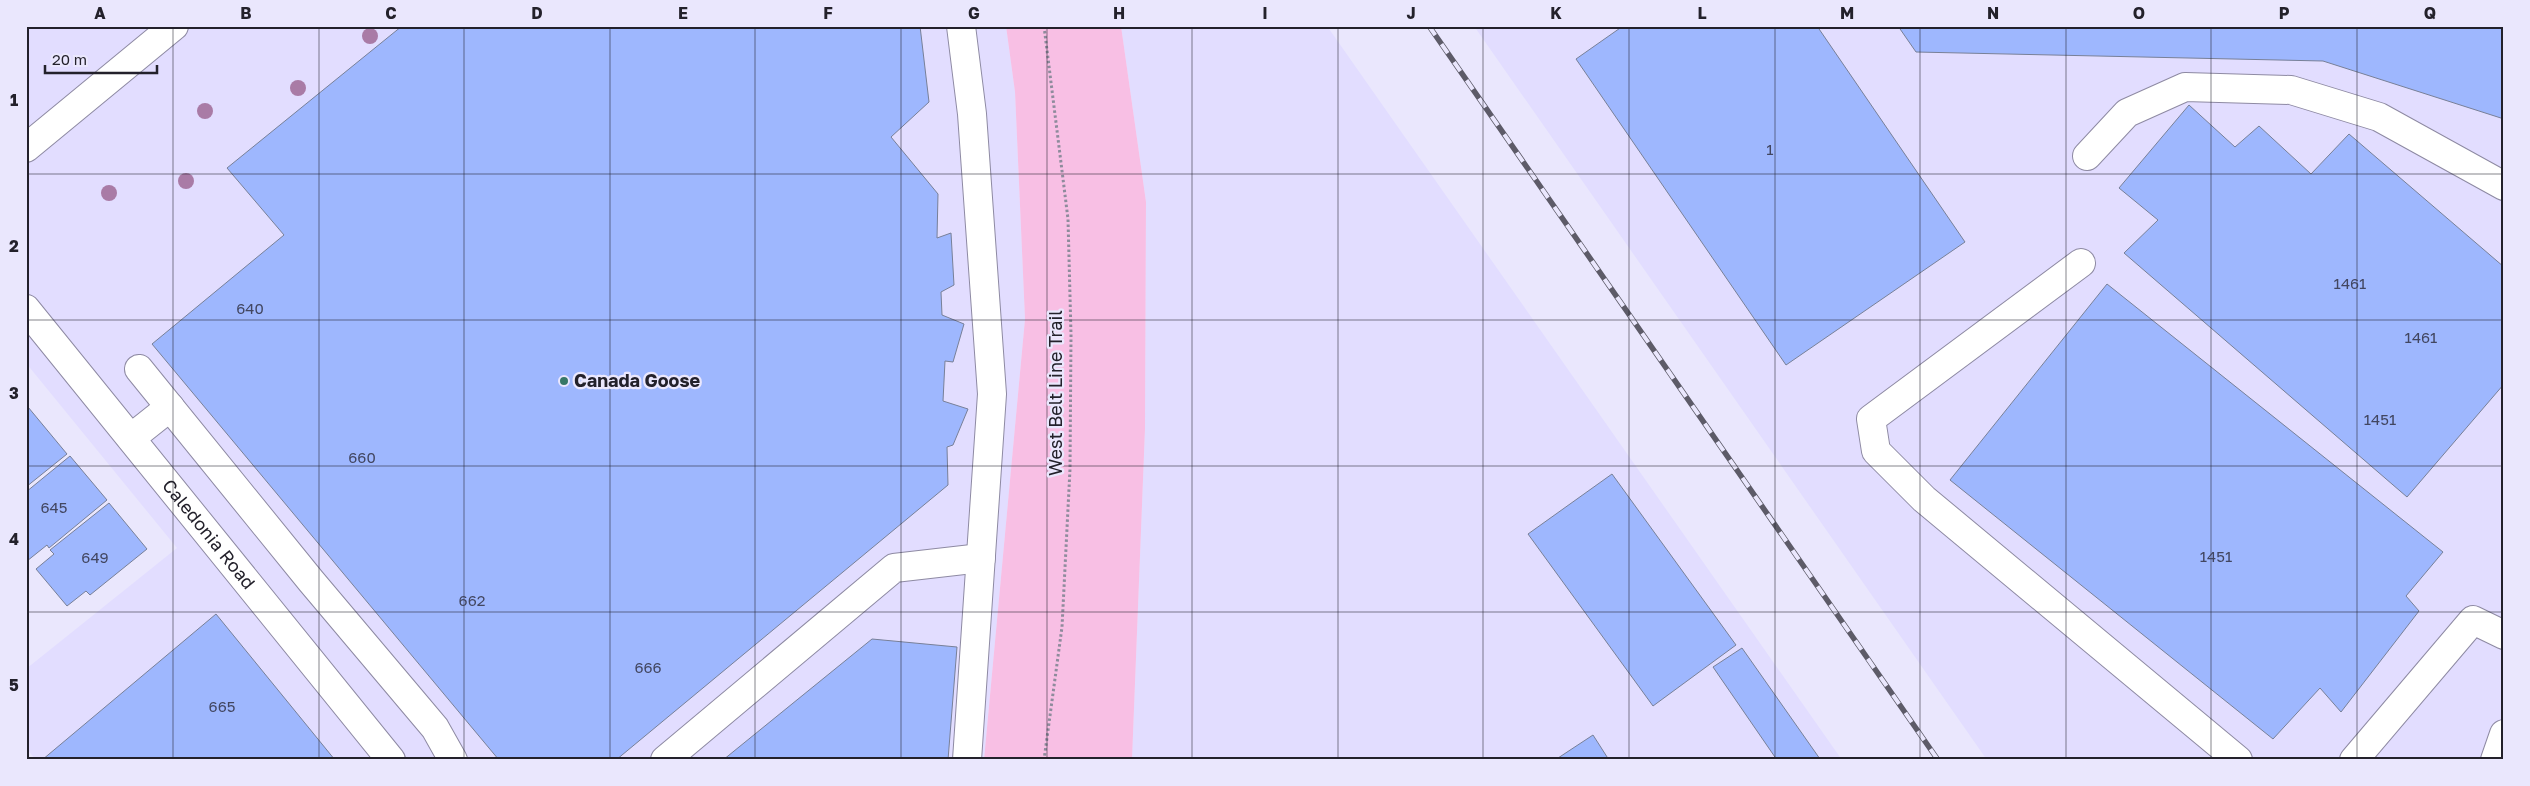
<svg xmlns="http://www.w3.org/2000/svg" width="2530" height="786" viewBox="0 0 2530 786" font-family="'Golos Text',sans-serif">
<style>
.built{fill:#e2ddff}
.green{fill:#f8bfe4}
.building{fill:#9eb7fe;stroke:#788098}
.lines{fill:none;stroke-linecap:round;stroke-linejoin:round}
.minor-casing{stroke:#8e8aa3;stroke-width:30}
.path{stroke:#8e8b9c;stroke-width:3;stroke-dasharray:2.5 2.5;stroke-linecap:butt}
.minor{stroke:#fff;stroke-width:28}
.rail-casing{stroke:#5d5b68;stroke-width:5.5}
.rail{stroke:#eae7fd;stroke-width:4;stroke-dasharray:11;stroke-linecap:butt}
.tree{fill:#a97ba6}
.grid{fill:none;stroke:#23212b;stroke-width:1;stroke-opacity:0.55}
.poi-dot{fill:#377767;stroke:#eae7fd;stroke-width:2}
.labels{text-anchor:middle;stroke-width:4.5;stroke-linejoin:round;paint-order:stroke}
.number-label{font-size:15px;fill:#424660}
.poi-label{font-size:18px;font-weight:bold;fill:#23212b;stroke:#eae7fd;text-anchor:start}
.street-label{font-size:18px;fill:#23212b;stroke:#eae7fd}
.neatline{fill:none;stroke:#23212b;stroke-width:2}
.grid-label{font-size:16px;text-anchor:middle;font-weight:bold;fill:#23212b}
</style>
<rect width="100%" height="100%" fill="#eae7fd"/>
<!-- built -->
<path class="built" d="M26 26H1006L1015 92 1025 319 984 760H36L26 748V669L177 548 26 363Z
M1121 26H1327L1842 760H1132L1145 429 1146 202Z
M1474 26H2504V760H1987Z"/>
<!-- green -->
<path class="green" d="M1006 26H1121L1146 202 1145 429 1132 760H984L1025 319 1015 92Z"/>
<!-- building -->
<path class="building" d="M402 26H920L929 102 891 137 938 194 937 238 951 233 954 285 941 292 942 315 964 324 953 362 945 361 943 401 968 409 953 445 947 447 948 485 616 760H499L152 344 284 235 227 168Z
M1623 26H1817L1965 242 1786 365 1576 59Z
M1898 26H2504V119L2323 61 1916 52Z
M2189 105 2235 147 2259 126 2311 174 2349 134 2504 267V384L2407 497 2124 253 2158 220 2119 188Z
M2107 284 2443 552 2406 596 2419 611 2341 712 2320 688 2273 739 1950 480Z
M28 407 67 454 26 487V408Z
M70 456 107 500 49 548 47 545 27 561 26 492Z
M1612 474 1736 645 1653 706 1528 534Z
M109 503 147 549 90 595 86 591 67 606 36 569 54 554 50 550Z
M216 614 335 760H42Z
M872 639 957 647 948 760H723Z
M1742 648 1820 759 1819 760H1777L1713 667Z
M1593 735 1609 760H1555Z"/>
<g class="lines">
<defs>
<g id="minor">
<path d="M961 26 972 114 992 394 967 760"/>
<path d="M26 148 174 26"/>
<path d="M2087 156 2127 113 2185 87 2291 90 2379 117 2504 186"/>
<path d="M2081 263 1871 419 1876 451 1924 499 2238 760"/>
<path id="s1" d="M26 309 391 760"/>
<path d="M139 369 311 581 435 728 453 760"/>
<path d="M131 438 170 407"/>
<path d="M665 760 894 568 981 558"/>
<path d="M2354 760 2473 620 2504 635"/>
<path d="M2495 760 2504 734"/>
</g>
</defs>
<!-- minor casing -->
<use href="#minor" class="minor-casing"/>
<!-- path -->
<path class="path" d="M1044 26 1068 219 1071 335 1070 469 1062 627 1044 760"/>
<!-- minor -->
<use href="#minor" class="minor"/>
<defs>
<path id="rail" d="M1429 26 1938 760"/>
</defs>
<!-- rail casing -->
<use href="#rail" class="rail-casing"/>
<!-- rail -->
<use href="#rail" class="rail"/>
</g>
<!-- trees -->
<g class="tree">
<circle cx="370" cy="36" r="8"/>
<circle cx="298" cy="88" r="8"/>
<circle cx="205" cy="111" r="8"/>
<circle cx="186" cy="181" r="8"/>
<circle cx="109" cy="193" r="8"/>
</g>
<!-- grid -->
<path class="grid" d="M173 26V760M319 26V760M464 26V760M610 26V760M755 26V760M901 26V760M1047 26V760M1192 26V760M1338 26V760M1483 26V760M1629 26V760M1775 26V760M1920 26V760M2066 26V760M2211 26V760M2357 26V760M26 174H2504M26 320H2504M26 466H2504M26 612H2504"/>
<!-- markers -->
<circle class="poi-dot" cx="564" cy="381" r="5"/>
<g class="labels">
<!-- number labels -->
<g class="number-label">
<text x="1770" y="155">1</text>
<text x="2350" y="289">1461</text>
<text x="250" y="314">640</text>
<text x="2421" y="343">1461</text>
<text x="2380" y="425">1451</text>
<text x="362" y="463">660</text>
<text x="54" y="513">645</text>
<text x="2216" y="562">1451</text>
<text x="95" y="563">649</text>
<text x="472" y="606">662</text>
<text x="648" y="673">666</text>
<text x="222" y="712">665</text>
</g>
<!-- poi labels -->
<g class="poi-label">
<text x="574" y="387">Canada Goose</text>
</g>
<!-- street labels -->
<g class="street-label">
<text transform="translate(1056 393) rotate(-90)" y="6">West Belt Line Trail</text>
<text dy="6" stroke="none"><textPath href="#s1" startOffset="290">Caledonia Road</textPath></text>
</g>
</g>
<!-- border -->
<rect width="2530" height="786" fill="none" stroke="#eae7fd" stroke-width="55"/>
<!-- scale -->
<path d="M45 65v8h112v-8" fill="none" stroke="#23212b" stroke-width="2.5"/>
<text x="52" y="65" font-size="15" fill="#23212b" stroke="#eae7fd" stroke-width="4" paint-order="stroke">20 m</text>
<rect x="28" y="28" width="2474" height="730" class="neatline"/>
<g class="grid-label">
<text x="100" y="19">A</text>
<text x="246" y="19">B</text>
<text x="391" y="19">C</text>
<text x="537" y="19">D</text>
<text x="683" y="19">E</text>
<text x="828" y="19">F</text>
<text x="974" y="19">G</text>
<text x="1119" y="19">H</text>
<text x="1265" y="19">I</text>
<text x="1411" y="19">J</text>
<text x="1556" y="19">K</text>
<text x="1702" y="19">L</text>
<text x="1847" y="19">M</text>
<text x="1993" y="19">N</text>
<text x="2139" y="19">O</text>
<text x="2284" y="19">P</text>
<text x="2430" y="19">Q</text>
<text x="14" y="106">1</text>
<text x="14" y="252">2</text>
<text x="14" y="399">3</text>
<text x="14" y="545">4</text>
<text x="14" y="691">5</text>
</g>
</svg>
